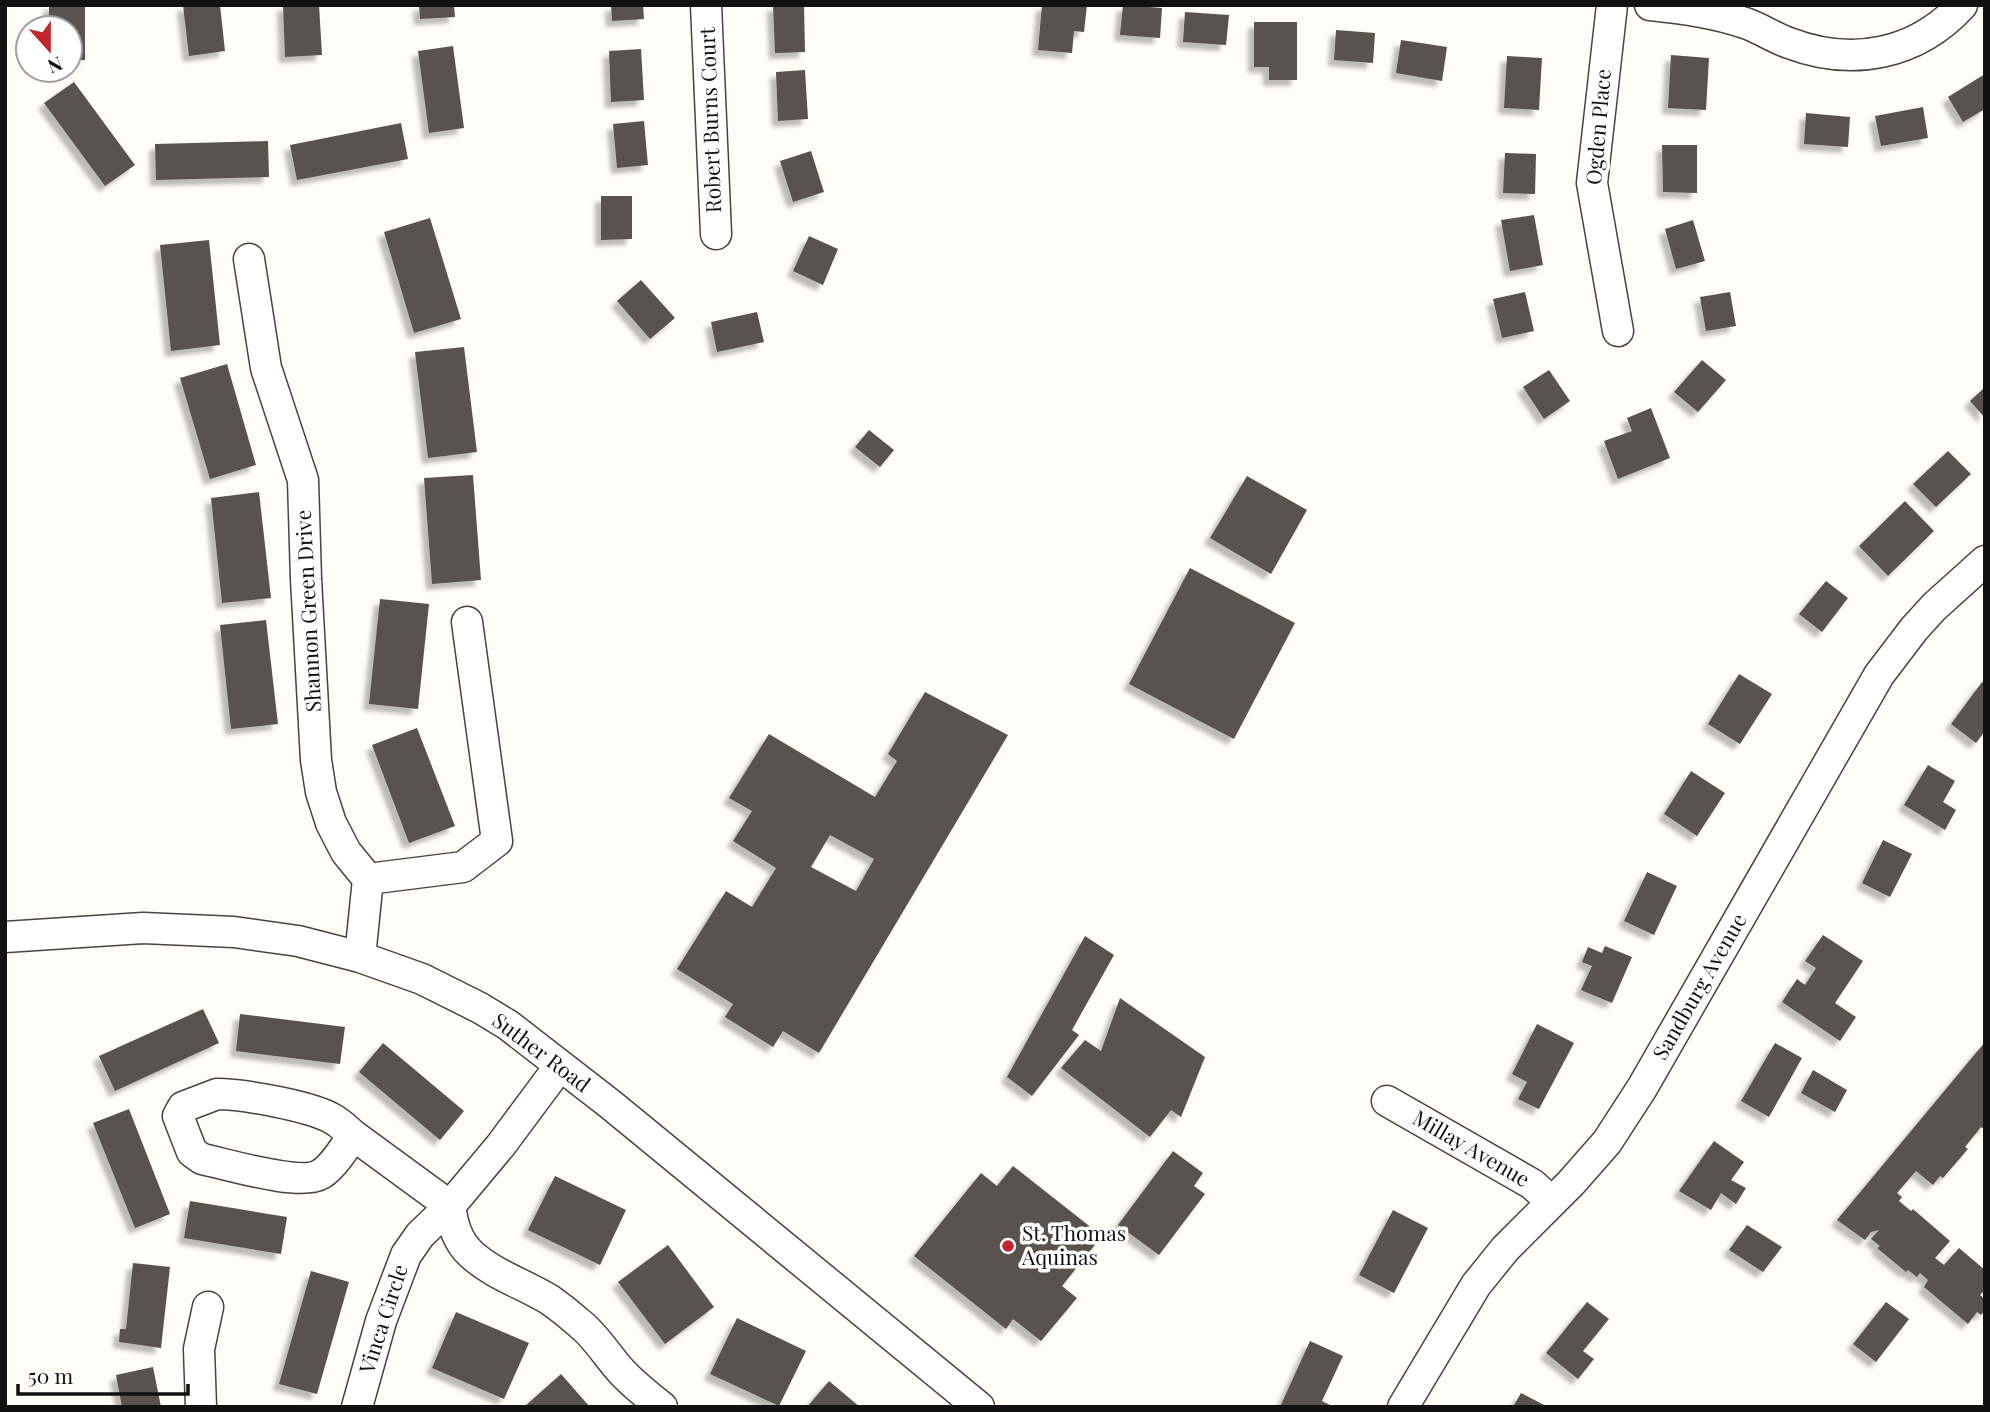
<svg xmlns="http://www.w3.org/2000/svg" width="1990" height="1412" viewBox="0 0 1990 1412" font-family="'Playfair Display',serif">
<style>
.building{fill:#5a524d;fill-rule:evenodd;filter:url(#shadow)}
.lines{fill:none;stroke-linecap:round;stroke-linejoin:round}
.minor-casing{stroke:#444;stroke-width:33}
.minor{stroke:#fff;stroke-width:30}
.poi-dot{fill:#c4262e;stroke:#fff;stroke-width:2.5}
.labels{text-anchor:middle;stroke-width:7;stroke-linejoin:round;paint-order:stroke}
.street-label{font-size:21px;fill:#111;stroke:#fff}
.poi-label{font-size:21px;fill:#111;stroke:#fff;text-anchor:start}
</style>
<defs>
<filter id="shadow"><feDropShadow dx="-6" dy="6" stdDeviation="2" flood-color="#0004"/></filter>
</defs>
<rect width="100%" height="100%" fill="#fffdf5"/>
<!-- building -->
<path class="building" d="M49 5H85V60H70V28H49Z
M183 5H220L225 51 189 56Z
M283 5H319L322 55 285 57Z
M419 5H454L455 17 420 19Z
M611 5H643L644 19 612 21Z
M773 5H804L805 52 775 53Z
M1042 5H1087L1084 32 1074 31 1072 53 1038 50Z
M1123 5 1162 8 1160 38 1120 35Z
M1185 12 1229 15 1226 45 1183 42Z
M1254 22H1297V80H1269V67H1254Z
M1336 30 1375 33 1373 63 1334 60Z
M1401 40 1447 47 1442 81 1396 73Z
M453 46 464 128 429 133 418 51Z
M641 49 644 100 611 102 609 51Z
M1671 55 1709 58 1706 110 1668 108Z
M1507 56 1542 58 1539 110 1504 108Z
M805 70 808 119 778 121 776 72Z
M1985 74V109L1963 122 1948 97Z
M74 82 135 165 105 186 44 103Z
M1923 107 1928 138 1881 146 1875 116Z
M1806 113 1850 117 1848 147 1804 144Z
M644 121 648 165 617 168 613 124Z
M401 123 408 159 297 180 290 145Z
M268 141 269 177 156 180 155 144Z
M1662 145H1697V193L1663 192Z
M811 151 824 192 793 202 780 161Z
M1505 153 1536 154 1535 194 1503 193Z
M601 196H632V239L601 240Z
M1534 215 1543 265 1510 271 1501 220Z
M430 218 461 319 414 333 384 232Z
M1693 220 1705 261 1676 269 1665 229Z
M809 236 838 249 823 285 793 271Z
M209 240 220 345 171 351 160 245Z
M641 280 675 318 650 339 617 301Z
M1525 292 1534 331 1502 338 1493 299Z
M1730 292 1736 326 1706 331 1700 297Z
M757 312 764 342 717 352 711 322Z
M464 347 477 452 428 458 415 352Z
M1702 360 1726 380 1698 412 1674 392Z
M227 364 256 465 210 479 180 378Z
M1549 370 1570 401 1544 419 1523 387Z
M1985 387V418L1970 401Z
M1651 408 1670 458 1618 479 1604 441 1632 431 1627 418Z
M869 430 894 450 880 467 855 447Z
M1948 451 1971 474 1936 507 1913 484Z
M473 475 481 580 432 584 424 478Z
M1247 476 1307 510 1271 574 1210 538Z
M259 492 271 598 222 603 211 498Z
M1905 501 1934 531 1888 576 1859 546Z
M1190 568 1295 623 1234 739 1129 684Z
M1826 581 1848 598 1822 632 1799 614Z
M380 599 429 604 418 709 369 704Z
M266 620 278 724 231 729 220 625Z
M1739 674 1772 694 1740 744 1708 724Z
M1982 682 1985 684V731L1976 743 1951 724Z
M925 692 1008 735 819 1053 783 1031 773 1047 725 1017 733 1004 677 969 726 891 752 907 776 868 733 841 752 811 729 798 769 734 875 797 897 761 888 754ZM830 835 874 859 856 891 811 867Z
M417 728 455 826 409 843 372 745Z
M1928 765 1955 781 1943 802 1956 810 1945 830 1904 805Z
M1691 771 1725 793 1697 836 1664 814Z
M1883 840 1912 854 1890 897 1862 883Z
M1647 872 1677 886 1654 935 1624 921Z
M1823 935 1863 961 1835 1003 1856 1017 1840 1041 1782 1002 1797 979 1805 985 1816 968 1805 961Z
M1085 936 1114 955 1072 1030 1079 1035 1032 1096 1007 1077Z
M1605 946 1632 957 1612 1003 1581 990 1592 966 1582 962 1588 947 1602 953Z
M1120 998 1205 1057 1181 1117 1171 1110 1150 1137 1061 1068 1085 1040 1101 1051Z
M203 1009 219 1043 115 1091 99 1056Z
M240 1014 345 1027 340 1064 236 1051Z
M1537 1024 1574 1043 1539 1109 1518 1099 1527 1082 1512 1074Z
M1985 1042V1130L1981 1127 1965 1147 1968 1149 1943 1178 1940 1176 1933 1185 1916 1171 1897 1193 1902 1197 1899 1201 1911 1211 1913 1209 1950 1241 1935 1258 1944 1265 1959 1248 1985 1270V1288L1983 1286V1292L1980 1295 1985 1299V1310L1981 1315 1977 1312 1968 1324 1924 1287 1928 1280 1920 1273 1917 1277 1908 1270 1906 1272 1877 1248 1880 1246 1871 1239 1879 1230 1871 1232 1865 1240 1837 1220Z
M383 1043 464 1111 440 1140 359 1072Z
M1775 1043 1802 1058 1769 1117 1741 1101Z
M1813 1070 1847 1090 1835 1112 1801 1093Z
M129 1109 170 1214 135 1228 93 1123Z
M1714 1141 1744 1162 1731 1180 1746 1188 1736 1204 1721 1193 1711 1210 1679 1191Z
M1173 1151 1203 1173 1194 1186 1205 1194 1159 1255 1118 1225Z
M1013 1166 1102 1236 1062 1286 1077 1298 1041 1341 1013 1319 1006 1329 914 1256 981 1173 997 1186Z
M555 1176 626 1210 600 1265 528 1230Z
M190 1201 287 1217 281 1254 184 1238Z
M1393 1210 1428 1228 1394 1293 1359 1275Z
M1747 1225 1782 1247 1763 1272 1729 1250Z
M668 1245 714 1307 665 1344 618 1282Z
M133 1263 170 1267 161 1348 119 1342 120 1329H126Z
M311 1271 349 1282 317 1394 279 1384Z
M1587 1302 1609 1319 1583 1351 1594 1359 1578 1379 1546 1353Z
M1886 1302 1909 1319 1876 1362 1853 1344Z
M456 1312 529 1343 504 1399 432 1368Z
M737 1318 806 1351 779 1406 710 1374Z
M1310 1341 1343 1356 1322 1401 1334 1407H1280Z
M153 1367 161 1407H122L116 1375Z
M561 1374 590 1407H524Z
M829 1381 860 1407H807Z
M1521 1393 1548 1407H1513Z"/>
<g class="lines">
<defs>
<path id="minor" d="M706 5 716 234
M1612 5 1592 183 1618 331
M1650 5C1684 9 1712 12 1745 23 1760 28 1774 38 1789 43 1852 67 1916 55 1962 5
M249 259 266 368 303 480 306 579 316 760 321 792 331 823 346 852 368 879 360 957
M368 879 463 867 497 841 467 622
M5 937 143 928 234 932 298 941 360 957 422 979 480 1008 508 1025 610 1104 979 1407
M217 1094C243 1094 309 1106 331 1118 339 1122 346 1129 353 1135 346 1146 333 1167 321 1174 301 1187 227 1164 202 1159L192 1152 178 1116 183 1107Z
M1387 1101 1532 1184 1552 1202
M353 1135 450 1206C453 1225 457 1241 471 1254 494 1275 524 1284 550 1300 560 1307 570 1315 579 1323 596 1336 607 1356 622 1372 634 1385 648 1396 662 1407
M201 1407 199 1349 208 1307
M357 1407 381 1321 406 1255 420 1235 450 1206 501 1145 559 1067
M1403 1407 1476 1285 1505 1249 1571 1183 1607 1142 1642 1088 1879 675 1914 629 1934 607 1985 561"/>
</defs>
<!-- minor casing -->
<use href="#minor" class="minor-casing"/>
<!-- minor -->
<use href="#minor" class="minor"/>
</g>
<!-- markers -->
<circle class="poi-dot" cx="1008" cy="1246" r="7"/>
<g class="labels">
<!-- street labels -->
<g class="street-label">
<text transform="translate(711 120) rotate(-92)" y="7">Robert Burns Court</text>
<text transform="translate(1599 127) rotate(-85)" y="7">Ogden Place</text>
<text transform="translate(309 611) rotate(-93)" y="7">Shannon Green Drive</text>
<text transform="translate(1700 987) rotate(-60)" y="7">Sandburg Avenue</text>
<text transform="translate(541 1053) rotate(37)" y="7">Suther Road</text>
<text transform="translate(1471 1149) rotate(30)" y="7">Millay Avenue</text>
<text transform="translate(384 1319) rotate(-72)" y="7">Vinca Circle</text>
</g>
<!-- poi labels -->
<g class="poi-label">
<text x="1022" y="1241">St. Thomas<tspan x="1022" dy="24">Aquinas</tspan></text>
</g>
</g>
<!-- border -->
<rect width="1990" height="1412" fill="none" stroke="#111111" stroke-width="14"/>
<!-- north arrow -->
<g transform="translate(49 49) rotate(159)"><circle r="33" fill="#ffffff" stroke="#a0a0a0" stroke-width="2"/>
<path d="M0-5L12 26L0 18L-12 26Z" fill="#c4262e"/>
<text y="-10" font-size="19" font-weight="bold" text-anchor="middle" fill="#111111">N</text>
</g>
<!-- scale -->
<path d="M18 1384v10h170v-10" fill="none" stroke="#111111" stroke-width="3.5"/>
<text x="28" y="1384" font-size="21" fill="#111111" stroke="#ffffff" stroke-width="5" paint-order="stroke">50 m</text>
</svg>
